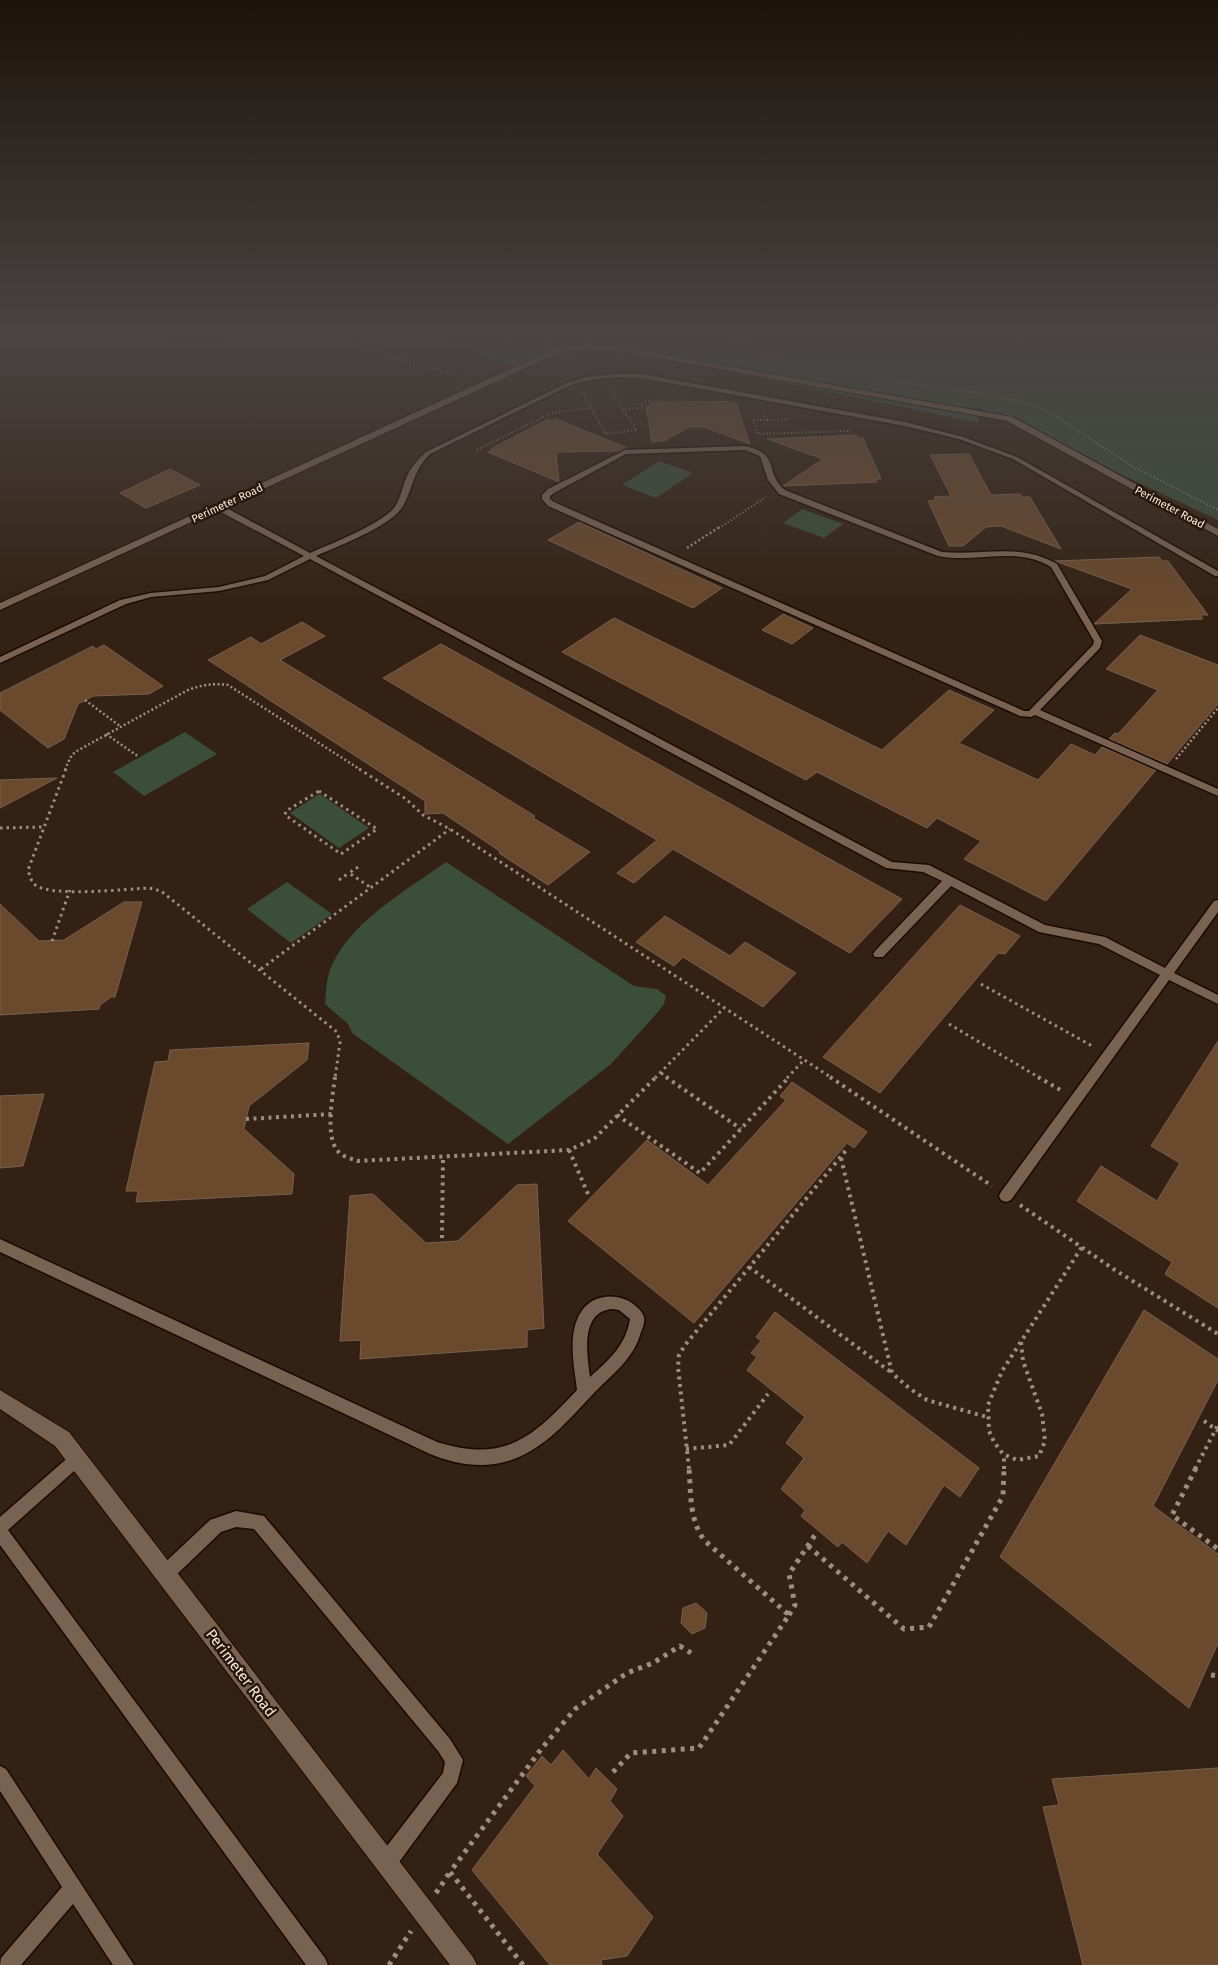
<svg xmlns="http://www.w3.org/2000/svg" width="1218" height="1965" viewBox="0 0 1218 1965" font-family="'Fira Sans',sans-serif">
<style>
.green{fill:#3a4e3a}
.building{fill:#6a492c;stroke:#766251}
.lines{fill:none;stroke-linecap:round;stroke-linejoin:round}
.service-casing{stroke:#1a0b01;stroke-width:3}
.minor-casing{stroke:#1a0b01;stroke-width:2}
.path-far4{stroke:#9d8e82;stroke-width:2;stroke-dasharray:1 2.5;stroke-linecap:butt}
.path-far3{stroke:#9d8e82;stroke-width:2.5;stroke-dasharray:2 2.5;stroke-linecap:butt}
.path-far2{stroke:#9d8e82;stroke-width:3;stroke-dasharray:2.5 4;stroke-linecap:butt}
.path-far1{stroke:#9d8e82;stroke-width:4;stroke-dasharray:3 4.5;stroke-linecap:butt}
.path{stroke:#9d8e82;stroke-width:5;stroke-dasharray:4 5.5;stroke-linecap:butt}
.service{fill:#786353;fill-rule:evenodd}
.minor{fill:#786353;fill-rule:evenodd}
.labels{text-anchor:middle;stroke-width:5;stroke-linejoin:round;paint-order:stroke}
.far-street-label{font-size:11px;fill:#f6eae0;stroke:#29180a}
.near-street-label{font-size:15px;fill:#f6eae0;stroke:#29180a}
</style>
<rect width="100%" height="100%" fill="#332213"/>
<!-- green -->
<path class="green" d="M15 336H208L220 343Z
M440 336H1218V520L977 407 979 423 585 341 518 369Z
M659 461 693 473 656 498 622 485Z
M802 509 843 524 824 538 783 523Z
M185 732 217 754 144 796 113 772Z
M319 794H320L369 828 339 848 290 813Z
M446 862 634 986 657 989 666 996 664 1004 658 1012 611 1064 508 1144 352 1033 348 1024 325 1004C326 995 326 985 328 977 342 926 406 891 446 862Z
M287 882 332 914 291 943 247 909Z"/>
<!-- building -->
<path class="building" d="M729 401 730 403H736L750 444 704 427H689L664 441 652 442 646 406H651L650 403Z
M548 419 552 421 556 419 627 448 619 451 556 452 559 482 488 452 493 450 491 449Z
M856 435 857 438H863L881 479H875L877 482 783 486 823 459 767 439Z
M969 454 991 495 1020 494 1023 497H1030L1061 549 1001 526 986 527 963 546H949L928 501 936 500 934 497 951 496 930 455Z
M170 469 200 485 146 508 120 493Z
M579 522 722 588 693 608 548 540Z
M1159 557 1162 561H1168L1208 615H1200L1203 619 1094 624 1132 589 1055 561Z
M783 614 813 628 792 644 762 630Z
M614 618 882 750 949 690 994 710 959 743 1038 780 1071 744 1095 755 1102 747 1156 770 1046 901 964 859 981 841 937 818 927 828 817 772 806 780 562 652Z
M302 622 325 636 280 660 535 816 533 818 590 852 548 885 499 853 501 852 443 813 425 814V801L208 660 251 637 261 644Z
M1140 635 1218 665V704L1167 764 1109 739 1115 733 1118 734 1158 690 1106 669Z
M441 644 902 899 850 953 673 849 634 883 617 873 657 840 383 678Z
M104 645 163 686 149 694 93 696 78 704 64 739 48 748 0 710V693L93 646 96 649Z
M57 778 0 808V780Z
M124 902H142L115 997H111L100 1005 99 1009 0 1015V904L39 941 64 940Z
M960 905 1020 936 1005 954 998 953 880 1093 823 1057Z
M665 916 730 956 745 942 796 973 763 1007 683 957 674 966 636 942Z
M1218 1041V1308L1165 1274 1172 1262 1077 1201 1101 1166 1157 1201 1180 1163 1151 1146Z
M309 1043 307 1060 249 1106 244 1129 294 1174 292 1194 136 1202 138 1191H126L155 1062 168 1061 170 1050Z
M792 1082 867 1132 854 1148 847 1143 694 1323 568 1221 647 1140 708 1185 786 1100 780 1096Z
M44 1094 23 1166 0 1168V1096Z
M537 1184 544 1328 527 1330V1347L360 1359 361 1340 340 1341 350 1196 373 1194 426 1243 458 1241 517 1185Z
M1144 1310 1218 1359V1380L1153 1506 1218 1554V1643L1189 1708 1000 1557Z
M775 1312 979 1468 960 1497 944 1485 906 1545 888 1531 867 1563 842 1542 838 1547 801 1516 805 1510 781 1489 804 1458 786 1443 805 1417 747 1370 757 1357 751 1353 761 1341 756 1337Z
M696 1603 707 1613 705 1628 692 1634 681 1623 683 1608Z
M563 1750 589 1779 596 1768 617 1789 610 1801 623 1816 597 1854 653 1917 627 1956 601 1960 602 1965H550L472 1870 535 1786 526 1776 542 1756 551 1765Z
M1218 1768V1965H1083L1043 1807 1059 1805 1052 1779Z"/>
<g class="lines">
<defs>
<path id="service" d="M545 336H551V342L561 349V351H557L546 344Z
M580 336H586L590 348H586Z
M614 374H641L905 422 963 437 1017 457 1218 571V576H1215L1013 459 959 439 905 426 641 378C617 376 594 378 571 385L430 454C411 474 415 485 403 506 392 526 338 546 316 556L892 862 929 865 1045 925 1105 937 1165 968 1214 901 1218 900V912L1174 973 1218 995V1004L1169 980 1011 1200 1006 1202 1001 1200 999 1196 1001 1192 1160 975 1099 944 1039 932 951 886 883 957H875L873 954 875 951 942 881 923 872 886 868 310 559 268 580 219 591 151 597 126 604 0 663V657L120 600 151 593 219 587 265 576 304 556 215 509V505H221L310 553C330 544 387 522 396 505 401 496 403 485 407 476 412 466 418 459 426 452L567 383 587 377Z
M745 446C782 454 763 472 785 490L942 552C983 556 1019 542 1057 564L1102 641 1100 648 1040 710 1218 789V796L1035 715 1031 717 1020 716 548 506 542 499V495L548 489 625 450ZM745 450 760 456 768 480 779 494 938 556C978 564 1014 545 1051 567L1094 641 1093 645 1029 711H1024L554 502 550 499V496L554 493 626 454Z
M0 1239 437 1442C505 1463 532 1438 577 1390 574 1365 567 1334 581 1312 593 1292 623 1292 638 1308 640 1310 643 1313 644 1317 645 1321 643 1328 641 1332 634 1358 614 1373 596 1391 570 1418 545 1450 508 1461 482 1469 454 1464 430 1454L0 1252ZM612 1309 619 1310 630 1319C626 1345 609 1360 590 1377 587 1354 580 1312 612 1309Z
M77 1451 82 1454 85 1459 82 1464 8 1530 325 1958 328 1965H306L0 1545V1517L72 1454Z
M236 1511 264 1516 450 1739 463 1760 457 1783 394 1869 387 1871 380 1869 378 1862 380 1855 443 1773 445 1762 438 1751 254 1529 236 1527 221 1532 171 1580 165 1582 159 1580 157 1574 159 1568 210 1520Z
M0 1766 6 1769 134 1965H113L73 1904 21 1965H0L1 1958 62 1887 0 1791Z"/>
<path id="minor" d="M588 345 620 347 1013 417 1218 529V536L1007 421 620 351 588 349 561 352 0 610V603L556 348Z
M0 1390 69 1432 473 1957 477 1965H450L55 1446 0 1409Z"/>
</defs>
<!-- service casing -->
<use href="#service" class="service-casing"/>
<!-- minor casing -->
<use href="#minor" class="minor-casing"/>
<!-- path-far4 -->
<path class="path-far4" d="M345 336C382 359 423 365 464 377
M729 336 773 357 810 367
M357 344 364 336
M872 378 999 396 1030 404 1051 413 1132 466 1218 510
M583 393 591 408
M622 409 642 408V404L646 401 687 400
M763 413 767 420H753L758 434 850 431 849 427
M767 420 791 419
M477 450 551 413 591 408 606 434 637 430 609 390
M719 528 766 497"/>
<!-- path-far3 -->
<path class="path-far3" d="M687 548 721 526
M85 700 120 726
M106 734 139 757
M1176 759 1218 708
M65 770 70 758 75 752 188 690C201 685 214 683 228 685L361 770"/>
<!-- path-far2 -->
<path class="path-far2" d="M66 769 28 870C30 876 31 883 37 886 55 897 126 889 149 888L161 891 337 1032 340 1042 335 1078
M359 769 406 799 423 815 450 829 832 1078
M319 791 377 829 341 854 285 815 286 811Z
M0 828 44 827
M358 867 349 873 370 887
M339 880 349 873
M52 941 70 890
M261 969 450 829
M981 984 1094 1047
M949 1024 1040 1078
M661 1073 668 1078
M655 1078 724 1008
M787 1078 804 1060"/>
<!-- path-far1 -->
<path class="path-far1" d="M335 1077C333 1094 325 1135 337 1150 341 1156 350 1158 357 1161L569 1150 594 1139 656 1077
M666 1077 741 1129
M830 1077 992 1186
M1038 1077 1062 1091
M617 1115 700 1173 789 1077
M246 1119 332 1114
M569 1150 588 1194
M841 1158 892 1373 909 1388 927 1400 987 1417
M1020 1205 1115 1270 1218 1334
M442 1238 443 1157
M749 1267 892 1373
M1021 1342 1023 1361 1042 1414 1045 1441 1039 1456 1017 1460 1003 1454 994 1442 989 1431 988 1405 1002 1371 1082 1247
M1204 1421 1218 1431
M686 1449 729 1445 768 1394
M689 1469 678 1367 679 1355 685 1345 848 1148
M1004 1469V1456
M1195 1469 1218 1425"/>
<!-- path -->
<path class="path" d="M1196 1468 1172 1515 1218 1549
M808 1546 904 1629 929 1627 1003 1496 1004 1468
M789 1615 795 1605 789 1574 815 1535
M1211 1675 1218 1676
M613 1772 631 1753 699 1748 789 1615 705 1541C689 1521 691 1492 689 1468
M436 1893 450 1872
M389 1965 411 1931
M523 1965 450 1872 542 1748 575 1709 627 1673 653 1663 680 1646 691 1653"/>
<!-- service -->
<use href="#service" class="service"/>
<!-- minor -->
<use href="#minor" class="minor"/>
</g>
<!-- sky -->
<linearGradient id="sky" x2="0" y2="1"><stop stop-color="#1c130a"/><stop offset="0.55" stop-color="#4a4444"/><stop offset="1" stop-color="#4a4444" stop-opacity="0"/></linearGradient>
<rect width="1218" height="611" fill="url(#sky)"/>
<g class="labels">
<!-- far-street labels -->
<g class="far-street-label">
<text transform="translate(227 503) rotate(-25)" y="4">Perimeter Road</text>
<text transform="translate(1170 507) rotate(28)" y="4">Perimeter Road</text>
</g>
<!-- near-street labels -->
<g class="near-street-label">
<text transform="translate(241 1673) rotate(53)" y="5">Perimeter Road</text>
</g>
</g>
</svg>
